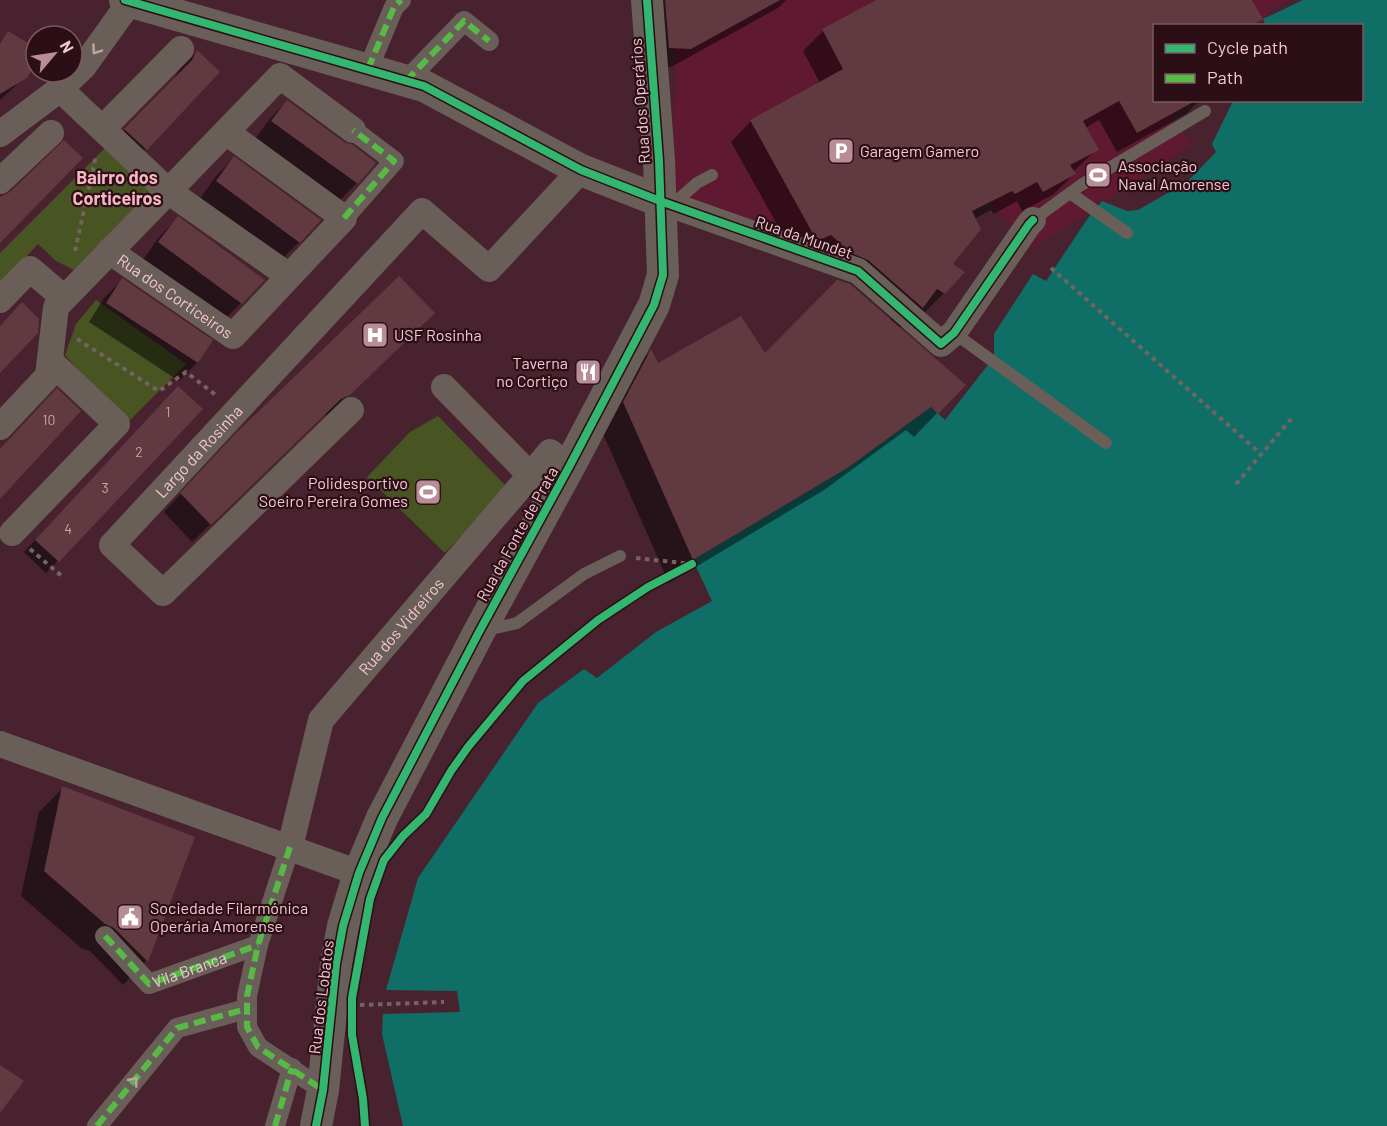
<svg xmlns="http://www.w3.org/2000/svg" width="1387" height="1126" viewBox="0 0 1387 1126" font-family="Barlow,sans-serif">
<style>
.built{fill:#5f1930}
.green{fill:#485422}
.water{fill:#0f6f67}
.shadow{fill:#0007}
.building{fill:#603941}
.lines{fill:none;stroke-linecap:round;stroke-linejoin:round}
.path{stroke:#736362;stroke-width:4;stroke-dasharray:4.5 4.5;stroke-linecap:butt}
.service{stroke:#6a5e59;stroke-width:12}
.pedestrian{stroke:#6a5e59;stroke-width:20}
.minor{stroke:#6a5e59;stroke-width:26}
.tertiary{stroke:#6a5e59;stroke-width:32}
.quiet{stroke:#58b947;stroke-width:6;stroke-dasharray:12 6;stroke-linecap:butt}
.cycleway-casing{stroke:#2b0e16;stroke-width:11}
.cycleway{stroke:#33b770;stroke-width:8}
.oneway{stroke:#c3a3a6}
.labels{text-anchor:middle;stroke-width:4.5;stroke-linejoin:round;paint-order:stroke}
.number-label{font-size:14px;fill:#cea4ac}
.street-label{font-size:16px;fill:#f3c8d0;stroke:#2b0e16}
.poi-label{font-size:16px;fill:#f3c8d0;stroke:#2b0e16;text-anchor:start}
.neighbourhood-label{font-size:18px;font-weight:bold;fill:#f7b4c2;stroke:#2b0e16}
</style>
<rect width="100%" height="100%" fill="#48232f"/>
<!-- built -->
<path class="built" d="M678 0H1292L1270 9 1261 25 1154 26V100L1193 144 1032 249 963 173 837 247 670 197Z"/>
<!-- green -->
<path class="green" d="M106 147 153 194 76 271 56 261 38 244 0 285V253Z
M96 300 186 364 126 424 65 355 76 324Z
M438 416 506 486 489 507 445 553 367 477 410 432Z"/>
<!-- water -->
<path class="water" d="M1303 0H1387V1126H403L382 1034 383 1014 460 1012 457 991 386 990 418 878 538 703 584 669 597 678 656 632 712 601 693 560 849 467 931 407 945 420 994 357V334L1033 274 1046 281 1088 218 1102 201 1127 211 1138 210 1187 182 1216 152 1212 144 1233 101 1362 100V26L1265 25 1263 19Z"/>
<!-- shadow -->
<path class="shadow" d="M642 0H786L778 8 671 67 651 66Z
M880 0H1251L1261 19 1255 26H1154V100H1200L1186 114 1117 152 1099 120 1085 128 1097 149 1073 172 1074 174 1054 194 1022 211 1017 201 994 214 991 210 974 219 951 265 944 293 924 313 918 310 899 329 964 385 914 437 906 430 824 490 669 583 600 427 628 374 651 351 658 365 765 355 889 320 891 318 848 280 797 260 731 142 751 121 820 83 803 51 823 31Z
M36 50V60L25 77 0 100V53Z
M197 52 218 72 128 167 107 148 174 79 179 70Z
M287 101 357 183 339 201 255 139 269 120Z
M234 158 299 242 281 260 199 200 216 176Z
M178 218 241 303 223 321 142 261 160 236Z
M122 280 211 341 197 363 179 381 89 322 104 298Z
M415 331 330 413 321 417 192 542 164 512 215 456Z
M166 400 200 409 46 573 24 552Z
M63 788 193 838 146 961 123 985 90 951 81 948 21 896 39 812Z"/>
<!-- building -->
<path class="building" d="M665 0H780L691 49 669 48Z
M876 0H1252L1263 19 1252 26H1155V100H1197L1137 133 1119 101 1083 121 1099 150 1070 165 1076 174 1043 192 1037 182 1015 194 1012 191 972 211 981 229 953 264 965 272 945 294 937 289 923 308 868 260 851 253 831 235 817 241 750 120 843 69 822 29Z
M8 31 36 48V63L27 78 0 94V44Z
M197 50 220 72 147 150 124 129 192 60Z
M287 100 344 142 353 145 376 163 358 184 271 121Z
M64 140 83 158 0 243V197L10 192Z
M234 156 321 220 300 243 216 181Z
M178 216 265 280 242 304 158 242Z
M399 276 435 313 350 395 341 399 211 525 180 493 233 436Z
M122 278 213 340 198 363 106 303Z
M837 280 850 284 966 385 938 414 931 407 849 467 693 560 623 402 651 349 658 363 741 316 765 353Z
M22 302 39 319 38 333 0 373V326Z
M178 386 203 409 59 562 35 540Z
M57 388 81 411 0 499V449Z
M62 786 195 837 148 962 114 928 105 924 44 871Z
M0 1065 24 1081 0 1113Z"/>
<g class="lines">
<!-- path -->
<path class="path" d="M75 251 96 156
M1051 268 1261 454
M77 339 159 391 186 372 217 396
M1236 484 1292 418
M30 549 64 578
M636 558 692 564
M360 1005 444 1002"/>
<!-- service -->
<path class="service" d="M1070 193 1127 233
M672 205 697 183 712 175
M1033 220 1081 185 1205 111
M954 333 1106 443
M483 631 517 623 584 574 620 556"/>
<!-- pedestrian -->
<g class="pedestrian">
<path d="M368 69 394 7 401 0"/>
<path d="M406 81 464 21 489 41"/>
<path d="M344 218 394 161 353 130"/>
<path d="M290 847 258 945 247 996V1027L258 1047 323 1090"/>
<path id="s1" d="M105 936 149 984 258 945"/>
<path d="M97 1126 177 1028 246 1009"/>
<path d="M275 1126 292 1068"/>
</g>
<!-- minor -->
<g class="minor">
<path d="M60 89 168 191 289 276"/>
<path d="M103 128 181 49"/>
<path d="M0 134 60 89 84 66 130 2"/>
<path d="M0 181 51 133"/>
<path d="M660 201 858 271 941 344 954 333 1029 224 1033 220"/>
<path id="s2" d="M109 251 233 336 344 218 226 132"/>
<path d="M0 300 30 269 64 298"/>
<path d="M444 387 531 476"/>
<path id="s3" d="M351 410 163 593 112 545 422 211 489 269 581 170"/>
<path d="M0 427 48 376 56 307 280 76 353 130"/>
<path d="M12 533 117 424 50 361"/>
<path d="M0 744 359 873"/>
<path id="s4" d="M290 847 321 720 550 452 569 467"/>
</g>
<!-- tertiary -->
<path class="tertiary" d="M125 0 424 86 581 170 660 201
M316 1126 323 1090 336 964 343 926 359 873 382 818 479 632 569 467 654 305 663 275 659 160 647 0"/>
<!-- quiet -->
<path class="quiet" d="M368 69 394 7 401 0
M406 81 464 21 489 41
M344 218 394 161 353 130
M290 847 258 945 247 996V1027L258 1047 323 1090
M105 936 149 984 258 945
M97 1126 177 1028 246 1009
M275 1126 292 1068"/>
<defs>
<path id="cycleway" d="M125 0 424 86 581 170 660 201 858 271 941 344 954 333 1029 224 1033 220
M316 1126 323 1090 336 964 343 926 359 873 382 818 479 632 569 467 654 305 663 275 659 160 647 0
M365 1126 363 1099 352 1035V998L370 899 384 860 403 836 426 814 451 771 468 747 523 681 598 620 648 587 692 564"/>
</defs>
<!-- cycleway casing -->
<use href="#cycleway" class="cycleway-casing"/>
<!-- cycleway -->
<use href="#cycleway" class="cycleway"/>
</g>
<!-- one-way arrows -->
<defs><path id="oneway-chevron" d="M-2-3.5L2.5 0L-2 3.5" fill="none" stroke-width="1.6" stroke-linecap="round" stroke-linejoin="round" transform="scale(1.5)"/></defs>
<g class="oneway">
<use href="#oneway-chevron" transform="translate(96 50) rotate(125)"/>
<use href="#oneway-chevron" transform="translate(134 1081) rotate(-51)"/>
</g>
<!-- icons -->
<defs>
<symbol id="parking-square" viewBox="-11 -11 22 22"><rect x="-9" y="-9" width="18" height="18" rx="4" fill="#b78e98" stroke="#2b0e16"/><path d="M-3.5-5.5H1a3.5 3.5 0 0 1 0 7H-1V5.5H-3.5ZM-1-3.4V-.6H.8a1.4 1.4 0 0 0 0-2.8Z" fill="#fff"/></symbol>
<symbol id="stadium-square" viewBox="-11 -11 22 22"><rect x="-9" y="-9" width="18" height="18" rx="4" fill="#b78e98" stroke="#2b0e16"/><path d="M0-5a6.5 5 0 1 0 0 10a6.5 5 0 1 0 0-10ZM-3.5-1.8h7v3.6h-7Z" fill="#fff"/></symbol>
<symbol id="hospital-square" viewBox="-11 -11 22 22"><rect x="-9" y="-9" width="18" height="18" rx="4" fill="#b78e98" stroke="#2b0e16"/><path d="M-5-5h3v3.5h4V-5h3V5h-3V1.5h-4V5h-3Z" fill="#fff"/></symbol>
<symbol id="restaurant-square" viewBox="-11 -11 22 22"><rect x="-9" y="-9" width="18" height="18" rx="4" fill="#b78e98" stroke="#2b0e16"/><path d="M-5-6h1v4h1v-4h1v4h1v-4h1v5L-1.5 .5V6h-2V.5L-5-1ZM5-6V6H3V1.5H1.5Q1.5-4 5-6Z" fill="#fff"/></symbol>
<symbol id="civic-square" viewBox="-11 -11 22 22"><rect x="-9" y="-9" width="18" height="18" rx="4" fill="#b78e98" stroke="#2b0e16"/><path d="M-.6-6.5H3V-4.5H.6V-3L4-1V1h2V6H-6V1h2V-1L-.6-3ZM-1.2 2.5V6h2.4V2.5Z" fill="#fff"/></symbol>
</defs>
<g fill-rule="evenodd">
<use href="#parking-square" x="826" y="136" width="30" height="30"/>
<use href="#stadium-square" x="1083" y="160" width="30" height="30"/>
<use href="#hospital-square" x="360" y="320" width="30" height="30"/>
<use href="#restaurant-square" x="573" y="357" width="30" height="30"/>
<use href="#stadium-square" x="413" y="477" width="30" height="30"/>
<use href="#civic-square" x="115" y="902" width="30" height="30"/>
</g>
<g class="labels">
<!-- number labels -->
<g class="number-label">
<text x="168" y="417">1</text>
<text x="49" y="425">10</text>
<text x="139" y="457">2</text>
<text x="105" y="493">3</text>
<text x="68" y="534">4</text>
</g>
<!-- street labels -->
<g class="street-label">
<text transform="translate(640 101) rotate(-94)" y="6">Rua dos Operários</text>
<text transform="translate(804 237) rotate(19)" y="6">Rua da Mundet</text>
<text dy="6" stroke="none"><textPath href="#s2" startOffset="80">Rua dos Corticeiros</textPath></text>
<text dy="6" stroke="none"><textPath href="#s3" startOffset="460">Largo da Rosinha</textPath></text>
<text transform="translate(517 534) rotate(-61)" y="6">Rua da Fonte de Prata</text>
<text dy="6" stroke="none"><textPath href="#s4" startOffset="254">Rua dos Vidreiros</textPath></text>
<text dy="6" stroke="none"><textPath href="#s1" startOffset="108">Vila Branca</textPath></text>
<text transform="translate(321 997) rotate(-83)" y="6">Rua dos Lobatos</text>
</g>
<!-- poi labels -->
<g class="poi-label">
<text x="860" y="157">Garagem Gamero</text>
<text x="1118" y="172">Associação<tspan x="1118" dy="18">Naval Amorense</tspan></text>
<text x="394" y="341">USF Rosinha</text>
<text x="568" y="369" text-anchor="end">Taverna<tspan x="568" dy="18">no Cortiço</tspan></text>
<text x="408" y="489" text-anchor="end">Polidesportivo<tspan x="408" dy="18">Soeiro Pereira Gomes</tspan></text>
<text x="150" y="914">Sociedade Filarmónica<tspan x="150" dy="18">Operária Amorense</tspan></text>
</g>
<!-- neighbourhood labels -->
<g class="neighbourhood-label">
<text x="117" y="184">Bairro dos<tspan x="117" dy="21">Corticeiros</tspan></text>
</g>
</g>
<!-- legend -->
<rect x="1153" y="24" width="210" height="78" fill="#2b0e16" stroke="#7b5860" stroke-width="1.5"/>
<rect x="1165" y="44" width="30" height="9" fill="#33b770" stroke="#7b5860" stroke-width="1.5"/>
<text x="1207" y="54" font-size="18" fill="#f3c8d0">Cycle path</text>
<rect x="1165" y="74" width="30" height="9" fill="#58b947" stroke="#7b5860" stroke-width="1.5"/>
<text x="1207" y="84" font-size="18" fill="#f3c8d0">Path</text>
<!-- north arrow -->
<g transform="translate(54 54) rotate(61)"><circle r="28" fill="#2b0e16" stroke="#7b5860" stroke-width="1.5"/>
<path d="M0-4.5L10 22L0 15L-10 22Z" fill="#b78e98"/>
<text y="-9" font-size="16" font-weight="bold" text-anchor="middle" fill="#f3c8d0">N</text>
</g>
</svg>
